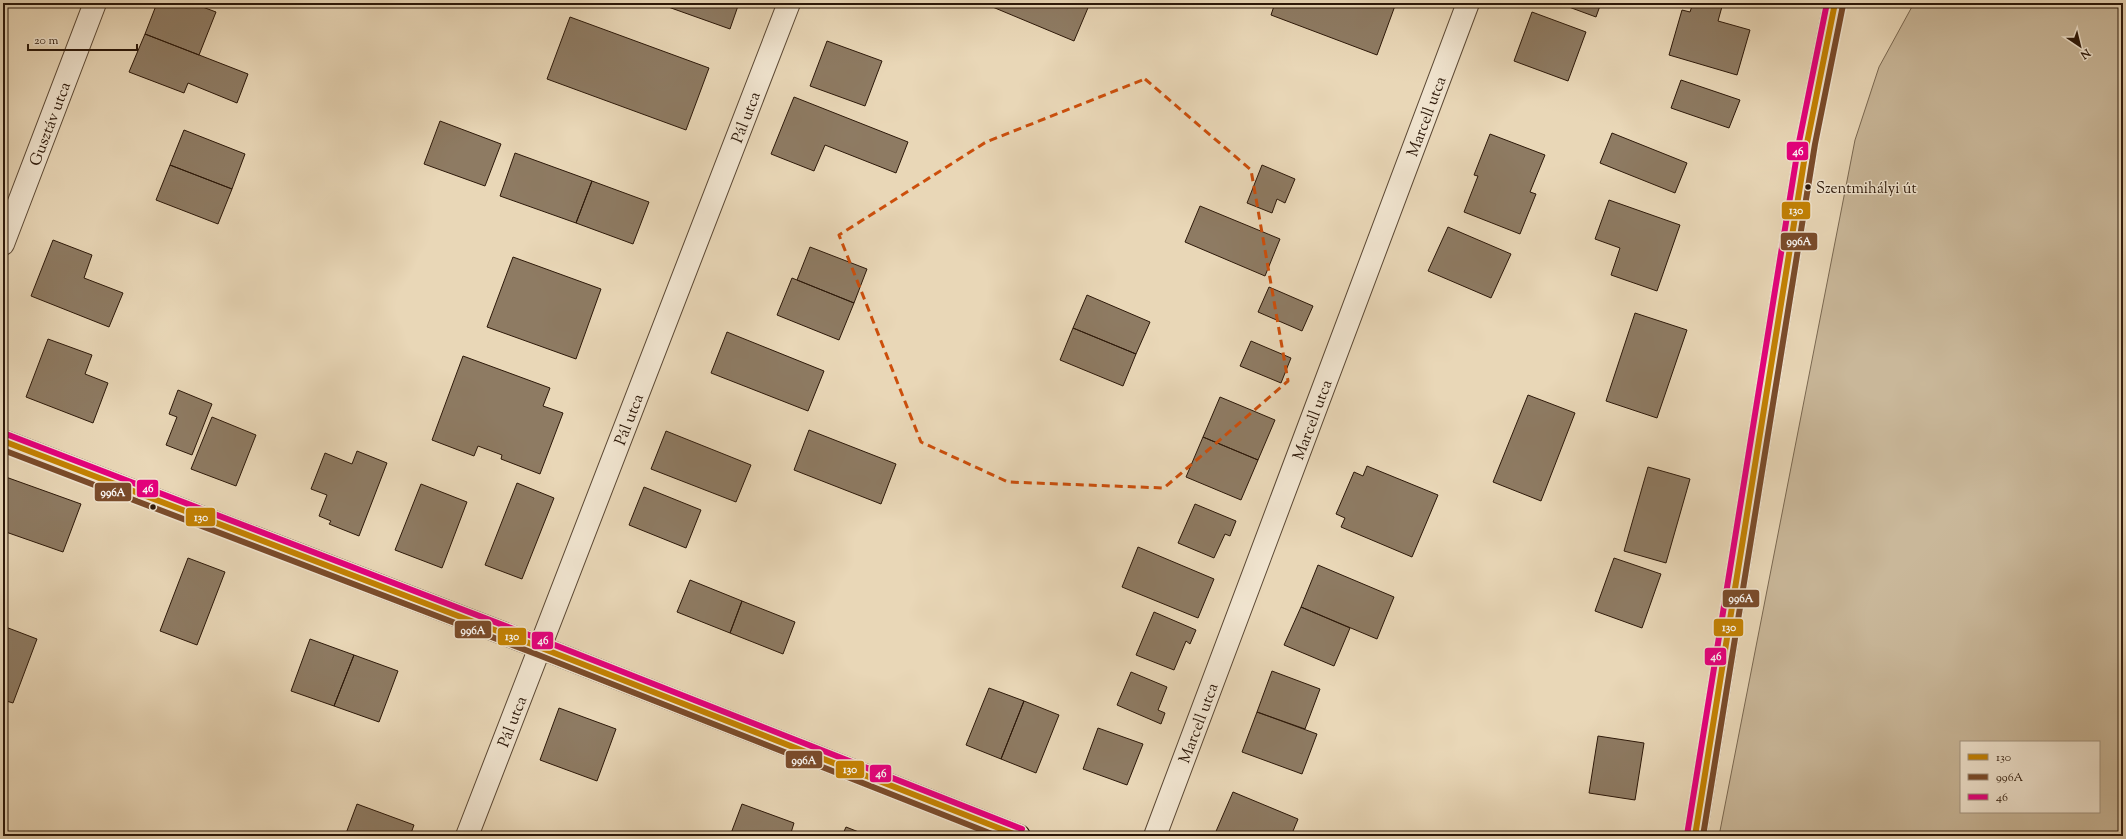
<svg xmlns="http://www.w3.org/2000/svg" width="2126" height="839" viewBox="0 0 2126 839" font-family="'Sorts Mill Goudy',serif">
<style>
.green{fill:#c9b799;stroke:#7a6851;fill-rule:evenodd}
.building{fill:#8e7b63;stroke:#2c1809}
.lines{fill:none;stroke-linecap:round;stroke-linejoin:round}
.street-casing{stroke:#5b4834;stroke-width:24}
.secondary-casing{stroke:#2c1809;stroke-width:24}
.street{stroke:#f1e5d0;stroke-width:22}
.secondary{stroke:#f1e5d0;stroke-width:22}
.bus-1-casing{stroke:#f1e5d0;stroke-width:9}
.bus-2-casing{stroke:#f1e5d0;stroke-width:9}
.bus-3-casing{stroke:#f1e5d0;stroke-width:9}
.bus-1{stroke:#c48202;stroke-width:6}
.bus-2{stroke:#7a4b2a;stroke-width:6}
.bus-3{stroke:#e5007d;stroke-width:6}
.marked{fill:none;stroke:#cc4f0c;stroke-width:3;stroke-dasharray:8 5;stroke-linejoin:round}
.bus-dot{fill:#2c1809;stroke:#f1e5d0;stroke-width:1.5}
.labels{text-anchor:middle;stroke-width:3;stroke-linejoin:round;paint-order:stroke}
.bus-label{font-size:15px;fill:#2c1809;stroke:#f1e5d0;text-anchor:start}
.street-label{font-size:16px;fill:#2c1809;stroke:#f1e5d0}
.line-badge{stroke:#f1e5d0;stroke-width:1.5}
.badge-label{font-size:11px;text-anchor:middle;font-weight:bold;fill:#fff}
</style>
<rect width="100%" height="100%" fill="#e9d7b7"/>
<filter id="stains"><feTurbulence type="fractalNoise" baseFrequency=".005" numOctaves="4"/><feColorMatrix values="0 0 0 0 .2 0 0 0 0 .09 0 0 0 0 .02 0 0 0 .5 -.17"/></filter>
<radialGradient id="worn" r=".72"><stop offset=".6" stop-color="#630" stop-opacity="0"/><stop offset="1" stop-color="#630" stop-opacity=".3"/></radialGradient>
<!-- green -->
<path class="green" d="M1914 3H2123V836H1719L1855 140 1879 67ZM1961 742H2099V812H1961Z"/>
<!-- building -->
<path class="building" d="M157 3H192L216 12 199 55 145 34Z
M657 3H739L730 29Z
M983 3H1090L1074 41Z
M1275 3H1396L1377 55 1271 15Z
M1558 3H1601L1596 17Z
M1693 3H1723L1718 21 1750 30 1737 75 1669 55 1682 10 1690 12Z
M1532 12 1586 32 1568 81 1514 61Z
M570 17 709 68 686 130 547 79Z
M145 34 248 74 237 103 188 83 184 93 129 72Z
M827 41 882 61 865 106 810 86Z
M1681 80 1740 100 1729 128 1671 108Z
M794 97 908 142 896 173 825 145 814 171 771 154Z
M440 121 501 144 485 186 424 164Z
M184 130 245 154 232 189 170 165Z
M1612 133 1687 163 1675 193 1600 163Z
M1490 134 1545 155 1530 192 1536 194 1520 234 1464 212 1478 176 1474 175Z
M515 153 592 181 576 223 500 196Z
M170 165 232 189 218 224 156 200Z
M1262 165 1295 179 1285 203 1277 199 1272 213 1247 203Z
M592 181 649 202 633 244 576 223Z
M1609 200 1680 225 1657 291 1611 275 1620 248 1595 239Z
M1200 206 1280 239 1265 276 1185 242Z
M1448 227 1511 254 1491 298 1428 271Z
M53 240 92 255 84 278 123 293 109 327 31 296Z
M810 247 867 269 854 303 797 280Z
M513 257 601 289 576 359 487 327Z
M792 278 854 303 839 340 777 315Z
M1269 287 1313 306 1302 331 1258 312Z
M1087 295 1150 322 1136 354 1073 328Z
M1635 313 1687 330 1657 418 1606 401Z
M1073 328 1136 354 1123 386 1060 360Z
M727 332 824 371 808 411 711 373Z
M48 339 92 355 85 374 108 383 93 423 26 397Z
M1251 341 1291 358 1281 383 1240 366Z
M463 356 550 388 543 406 563 413 540 474 501 459 502 455 478 446 474 456 432 440Z
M178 390 212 404 192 455 166 445 177 417 169 414Z
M1528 395 1575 413 1541 501 1493 482Z
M1220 397 1275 420 1258 460 1203 437Z
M212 417 256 435 236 486 191 469Z
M809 430 896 464 881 504 794 470Z
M666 431 751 465 736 502 651 469Z
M1203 437 1258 460 1241 500 1186 477Z
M357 451 387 463 359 536 329 524 331 521 319 516 327 495 311 489 325 453 352 464Z
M1367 466 1438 495 1412 557 1341 527 1345 518 1336 514 1354 472 1363 476Z
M1648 467 1690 479 1666 563 1624 551Z
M3 476 81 504 63 552 3 531Z
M517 483 554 498 522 579 485 565Z
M421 484 467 502 442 568 395 550Z
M644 487 701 510 686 548 629 525Z
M1195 504 1236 521 1230 536 1225 534 1214 558 1178 543Z
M1138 547 1214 579 1198 618 1122 587Z
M188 558 225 572 197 645 160 631Z
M1614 558 1661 574 1642 628 1595 611Z
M1318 565 1394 597 1377 639 1301 607Z
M690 580 742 601 730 633 677 612Z
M742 601 795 622 783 654 730 633Z
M1301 607 1350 628 1334 666 1284 645Z
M1154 612 1196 630 1190 644 1186 641 1174 670 1136 655Z
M3 626 37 639 13 703 3 700Z
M310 639 354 655 334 706 291 691Z
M354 655 398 671 379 722 334 706Z
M1272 671 1320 689 1305 729 1257 712Z
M1131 672 1167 687 1158 710 1165 713 1161 724 1117 705Z
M989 688 1024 701 1001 759 966 745Z
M1024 701 1059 715 1036 773 1001 759Z
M559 708 616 729 597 781 540 760Z
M1257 712 1317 734 1302 774 1242 752Z
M1098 728 1143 744 1127 785 1083 769Z
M1598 736 1644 743 1635 800 1589 793Z
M1233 792 1298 819 1291 836H1214Z
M357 804 414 825 410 836H345Z
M742 804 794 823 790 836H730Z
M846 827 869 836H842Z"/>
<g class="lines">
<defs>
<g id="street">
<path id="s1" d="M3 244 95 3"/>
<path id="s2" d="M467 836 789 3"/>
<path id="s3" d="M1155 836 1468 3"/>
</g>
<path id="secondary" d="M3 441 539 647 1019 836
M1695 836 1807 143 1835 3"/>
</defs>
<!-- street casing -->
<use href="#street" class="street-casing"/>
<!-- secondary casing -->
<use href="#secondary" class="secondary-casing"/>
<!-- street -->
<use href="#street" class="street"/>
<!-- secondary -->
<use href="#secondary" class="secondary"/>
<defs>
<path id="bus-1" d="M3 441 539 647 1019 836
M1695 836 1807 143 1835 3"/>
<path id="bus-2" d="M3 450 536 654 997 836
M1703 836 1815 144 1843 5"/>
<path id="bus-3" d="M6 434 542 640 1022 829
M1687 835 1799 142 1827 3"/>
</defs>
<!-- bus-1 casing -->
<use href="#bus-1" class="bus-1-casing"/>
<!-- bus-2 casing -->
<use href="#bus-2" class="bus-2-casing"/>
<!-- bus-3 casing -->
<use href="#bus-3" class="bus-3-casing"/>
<!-- bus-1 -->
<use href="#bus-1" class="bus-1"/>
<!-- bus-2 -->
<use href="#bus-2" class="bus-2"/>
<!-- bus-3 -->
<use href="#bus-3" class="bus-3"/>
</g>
<!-- marked area -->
<path class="marked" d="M1145 79 1251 170 1288 381 1164 488 1008 482 921 442 839 235 986 142Z"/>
<!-- markers -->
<g class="bus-dot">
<circle cx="1808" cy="187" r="3.5"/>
<circle cx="153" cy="507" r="3.5"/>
</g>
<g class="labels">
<!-- bus labels -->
<g class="bus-label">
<text x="1816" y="193">Szentmihályi út</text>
</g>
<!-- street labels -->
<g class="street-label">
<text dy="6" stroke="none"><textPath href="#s3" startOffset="769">Marcell utca</textPath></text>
<text dy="6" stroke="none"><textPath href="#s2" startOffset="771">Pál utca</textPath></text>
<text dy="6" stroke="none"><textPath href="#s1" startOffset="129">Gusztáv utca</textPath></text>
<text dy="6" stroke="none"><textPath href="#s2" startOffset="447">Pál utca</textPath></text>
<text dy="6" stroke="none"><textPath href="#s3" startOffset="445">Marcell utca</textPath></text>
<text dy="6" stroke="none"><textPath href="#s2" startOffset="123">Pál utca</textPath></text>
<text dy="6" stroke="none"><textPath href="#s3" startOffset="121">Marcell utca</textPath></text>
</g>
</g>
<g class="line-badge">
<rect x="1786" y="141" width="23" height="20" rx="4" fill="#e5007d"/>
<rect x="1781" y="201" width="30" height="19" rx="4" fill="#c48202"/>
<rect x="1780" y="232" width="38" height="19" rx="4" fill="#7a4b2a"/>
<rect x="136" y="479" width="23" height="19" rx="4" fill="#e5007d"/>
<rect x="94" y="482" width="38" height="20" rx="4" fill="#7a4b2a"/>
<rect x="185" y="507" width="31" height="20" rx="4" fill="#c48202"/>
<rect x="1722" y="589" width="38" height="19" rx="4" fill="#7a4b2a"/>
<rect x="1713" y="618" width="31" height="19" rx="4" fill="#c48202"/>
<rect x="454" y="620" width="38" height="19" rx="4" fill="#7a4b2a"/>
<rect x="497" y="627" width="30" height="19" rx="4" fill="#c48202"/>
<rect x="531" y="631" width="23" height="19" rx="4" fill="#e5007d"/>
<rect x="1704" y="647" width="23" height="19" rx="4" fill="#e5007d"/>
<rect x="785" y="750" width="38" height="19" rx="4" fill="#7a4b2a"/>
<rect x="835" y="760" width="30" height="19" rx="4" fill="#c48202"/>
<rect x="869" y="764" width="23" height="19" rx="4" fill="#e5007d"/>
</g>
<g class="badge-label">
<text x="1798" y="155">46</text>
<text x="1796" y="214">130</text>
<text x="1799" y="245">996A</text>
<text x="148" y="492">46</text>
<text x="113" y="496">996A</text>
<text x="201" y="521">130</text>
<text x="1741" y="602">996A</text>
<text x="1729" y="631">130</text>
<text x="473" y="634">996A</text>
<text x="512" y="640">130</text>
<text x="543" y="644">46</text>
<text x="1716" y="660">46</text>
<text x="804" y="764">996A</text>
<text x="850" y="773">130</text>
<text x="881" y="777">46</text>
</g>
<!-- margin -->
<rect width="2126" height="839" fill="none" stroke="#e9d7b7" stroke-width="16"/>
<rect x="4" y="4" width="2118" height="831" fill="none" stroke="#2c1809" stroke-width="2"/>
<rect x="8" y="8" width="2110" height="823" fill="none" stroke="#2c1809"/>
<!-- legend -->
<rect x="1960" y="741" width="140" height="72" fill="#f1e5d0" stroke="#a29380"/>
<rect x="1968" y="754" width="20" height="6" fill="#c48202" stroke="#a29380"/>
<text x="1996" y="761" font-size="12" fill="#2c1809">130</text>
<rect x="1968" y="774" width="20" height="6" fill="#7a4b2a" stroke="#a29380"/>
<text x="1996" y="781" font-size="12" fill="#2c1809">996A</text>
<rect x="1968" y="794" width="20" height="6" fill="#e5007d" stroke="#a29380"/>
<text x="1996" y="801" font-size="12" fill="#2c1809">46</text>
<!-- north arrow -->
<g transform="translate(2080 46) rotate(145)" stroke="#f1e5d0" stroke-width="3" paint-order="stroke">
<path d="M0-3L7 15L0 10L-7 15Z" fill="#2c1809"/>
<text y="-6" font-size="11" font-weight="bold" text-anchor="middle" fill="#2c1809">N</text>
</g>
<!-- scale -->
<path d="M28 44v6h109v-6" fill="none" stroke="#2c1809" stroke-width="2"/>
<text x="34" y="44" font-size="12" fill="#2c1809" stroke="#f1e5d0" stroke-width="3" paint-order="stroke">20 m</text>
<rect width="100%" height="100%" filter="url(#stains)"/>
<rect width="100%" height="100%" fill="url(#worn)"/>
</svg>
